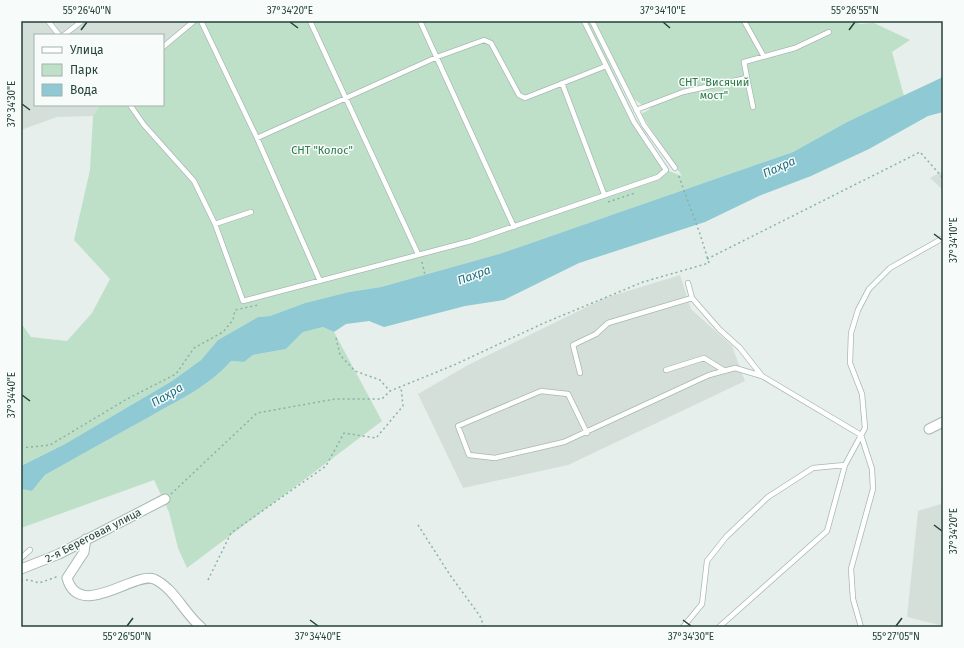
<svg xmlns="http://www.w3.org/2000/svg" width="964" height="648" viewBox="0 0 964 648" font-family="'Fira Sans',sans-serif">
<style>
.built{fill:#d4dfda}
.green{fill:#bfe0c8;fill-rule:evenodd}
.water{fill:#8ec9d4}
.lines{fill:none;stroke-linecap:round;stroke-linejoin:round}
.lane-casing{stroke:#a8b8b2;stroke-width:6}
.street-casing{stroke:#a8b8b2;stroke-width:11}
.path{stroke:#86b3a5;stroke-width:1.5;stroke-dasharray:2 3;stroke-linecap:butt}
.lane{stroke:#fff;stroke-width:4.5}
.street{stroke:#fff;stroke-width:9}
.ticks{fill:none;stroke:#24423a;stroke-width:1.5}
.labels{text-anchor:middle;stroke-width:3;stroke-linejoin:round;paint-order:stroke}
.park-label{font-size:11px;fill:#2d7a4b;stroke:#f7fbf9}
.street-label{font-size:11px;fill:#24423a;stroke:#f7fbf9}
.water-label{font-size:12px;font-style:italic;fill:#1c6f80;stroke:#f7fbf9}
.neatline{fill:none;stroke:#24423a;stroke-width:1.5}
.ticks-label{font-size:10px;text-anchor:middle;fill:#24423a}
</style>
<rect width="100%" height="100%" fill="#e6efeb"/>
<!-- built -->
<path class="built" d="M21 21H189L163 43V35H35V105H100L93 116 57 117 21 130Z
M943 171V190L930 178Z
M680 275 691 309 732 346 745 381 568 465 463 488 418 394 468 365 605 298Z
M943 486V626L907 617 918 511 941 504V487Z"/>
<!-- green -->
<path class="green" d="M189 21H855L860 24 874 23 910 40 892 52 904 96 847 122 793 152 499 254 381 287 349 292 305 303 270 316 258 317 218 340 201 360 172 381 65 444 21 466V323L31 337 67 341 92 313 110 279 74 240 90 170 93 116 100 105H163V43ZM600 43 634 99 642 105 648 103 650 109 641 114 682 176 669 171 637 121Z
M323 327 334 332 382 421 187 568 178 548 169 512 154 480 21 528V489L32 491 45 475C80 455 115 436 151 416 180 399 208 387 231 361L244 362 253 355 286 349 303 332Z"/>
<!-- water -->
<path class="water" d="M943 77V112L928 116 869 149 811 176 759 196 705 222 579 263 504 300 465 306 384 327 369 321 346 324 334 332 323 327 303 332 286 349 253 355 244 362 231 361C208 387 180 399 151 416 115 436 80 455 45 475L32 491 21 489V466L65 444 172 381 201 360 218 340 258 317 270 316 305 303 349 292 381 287 499 254 793 152 847 122Z"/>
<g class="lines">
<defs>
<path id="lane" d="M48 21 59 35
M201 21 257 138 320 281
M310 21 418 254
M420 21 514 227
M592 21 644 125 675 168
M744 21 763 55
M64 35 82 21
M163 47 194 21
M747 78 753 107
M562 83 604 194
M130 105 144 125 194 181 215 224 243 301 471 241 658 177 666 170 634 122 584 21
M636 110 683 92 747 78 744 62 795 48 829 32
M257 138 437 57 484 40 491 43 519 95 525 98 606 66
M215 224 251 212
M688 283 692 298 719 329 740 348 762 376 861 435 872 469 873 489 851 569 853 599 861 627
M666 370 704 358 725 371
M580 373 573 345 596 334 608 323 692 298
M587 433 568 394 541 391 458 426 469 455 495 458 564 442 709 375 735 368 762 376
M21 558 30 550
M683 627 702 604 707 561 726 537 768 497 813 468 845 465
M719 627 827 531 845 465 865 428 862 394 850 363 851 333 858 310 869 289 890 268 943 238"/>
<path id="street" d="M929 429 943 422
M86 539 84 552 67 578C79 621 135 571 154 579 174 588 184 613 201 627
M21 569 59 554 165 499"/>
</defs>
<!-- lane casing -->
<use href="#lane" class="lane-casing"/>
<!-- street casing -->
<use href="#street" class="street-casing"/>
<!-- path -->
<path class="path" d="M608 202 635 193
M707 259 920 152 943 178
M422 262 425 275
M336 338 340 355 355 371 380 380 390 391
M21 448 50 445 127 399 176 374 194 348 223 332 233 320 235 310 258 305
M171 494 257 413 335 399H382L390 391 454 365 544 323 643 282 709 263 700 234 678 174
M418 525 450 575 480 616 484 627
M21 580H29L39 583 59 576
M208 580 231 533 326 466 344 433 376 438 403 406 401 387"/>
<!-- lane -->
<use href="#lane" class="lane"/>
<!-- street -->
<use href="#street" class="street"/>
</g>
<!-- ticks -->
<path class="ticks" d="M290 22 298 28M663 22 670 28M81 30 87 22M849 30 855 22M22 104 30 110M934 234 942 240M22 395 30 401M934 525 942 531M310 620 318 626M683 620 691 626M127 626 133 618M896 626 902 618"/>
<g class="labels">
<!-- park labels -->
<g class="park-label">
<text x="714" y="86">СНТ "Висячий<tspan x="714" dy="13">мост"</tspan></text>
<text x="322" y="154">СНТ "Колос"</text>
</g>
<!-- street labels -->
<g class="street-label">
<text transform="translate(93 535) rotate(-27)" y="4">2-я Береговая улица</text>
</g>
<!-- water labels -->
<g class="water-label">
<text transform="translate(779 167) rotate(-24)" y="4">Пахра</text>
<text transform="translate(474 275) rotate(-20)" y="4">Пахра</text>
<text transform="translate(167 395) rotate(-31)" y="4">Пахра</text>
</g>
</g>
<!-- border -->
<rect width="964" height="648" fill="none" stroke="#f7fbf9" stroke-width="44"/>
<!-- legend -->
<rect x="34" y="34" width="130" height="72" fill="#f7fbf9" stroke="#a3b1ad"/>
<rect x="42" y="47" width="20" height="6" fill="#ffffff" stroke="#a3b1ad"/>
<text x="70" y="54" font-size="12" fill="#24423a">Улица</text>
<rect x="42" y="64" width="20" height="12" fill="#bfe0c8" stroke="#a3b1ad"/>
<text x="70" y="74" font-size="12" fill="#24423a">Парк</text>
<rect x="42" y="84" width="20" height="12" fill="#8ec9d4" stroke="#a3b1ad"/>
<text x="70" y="94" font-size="12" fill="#24423a">Вода</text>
<rect x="22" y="22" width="920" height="604" class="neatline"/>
<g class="ticks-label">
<text x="87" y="14">55°26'40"N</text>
<text x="290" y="14">37°34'20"E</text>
<text x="663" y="14">37°34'10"E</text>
<text x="855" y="14">55°26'55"N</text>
<text transform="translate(11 104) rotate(-90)" y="4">37°34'30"E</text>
<text transform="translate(953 240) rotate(-90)" y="4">37°34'10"E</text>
<text transform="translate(11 395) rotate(-90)" y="4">37°34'40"E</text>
<text transform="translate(953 531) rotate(-90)" y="4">37°34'20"E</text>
<text x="127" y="640">55°26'50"N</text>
<text x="318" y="640">37°34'40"E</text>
<text x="691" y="640">37°34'30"E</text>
<text x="896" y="640">55°27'05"N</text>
</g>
</svg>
